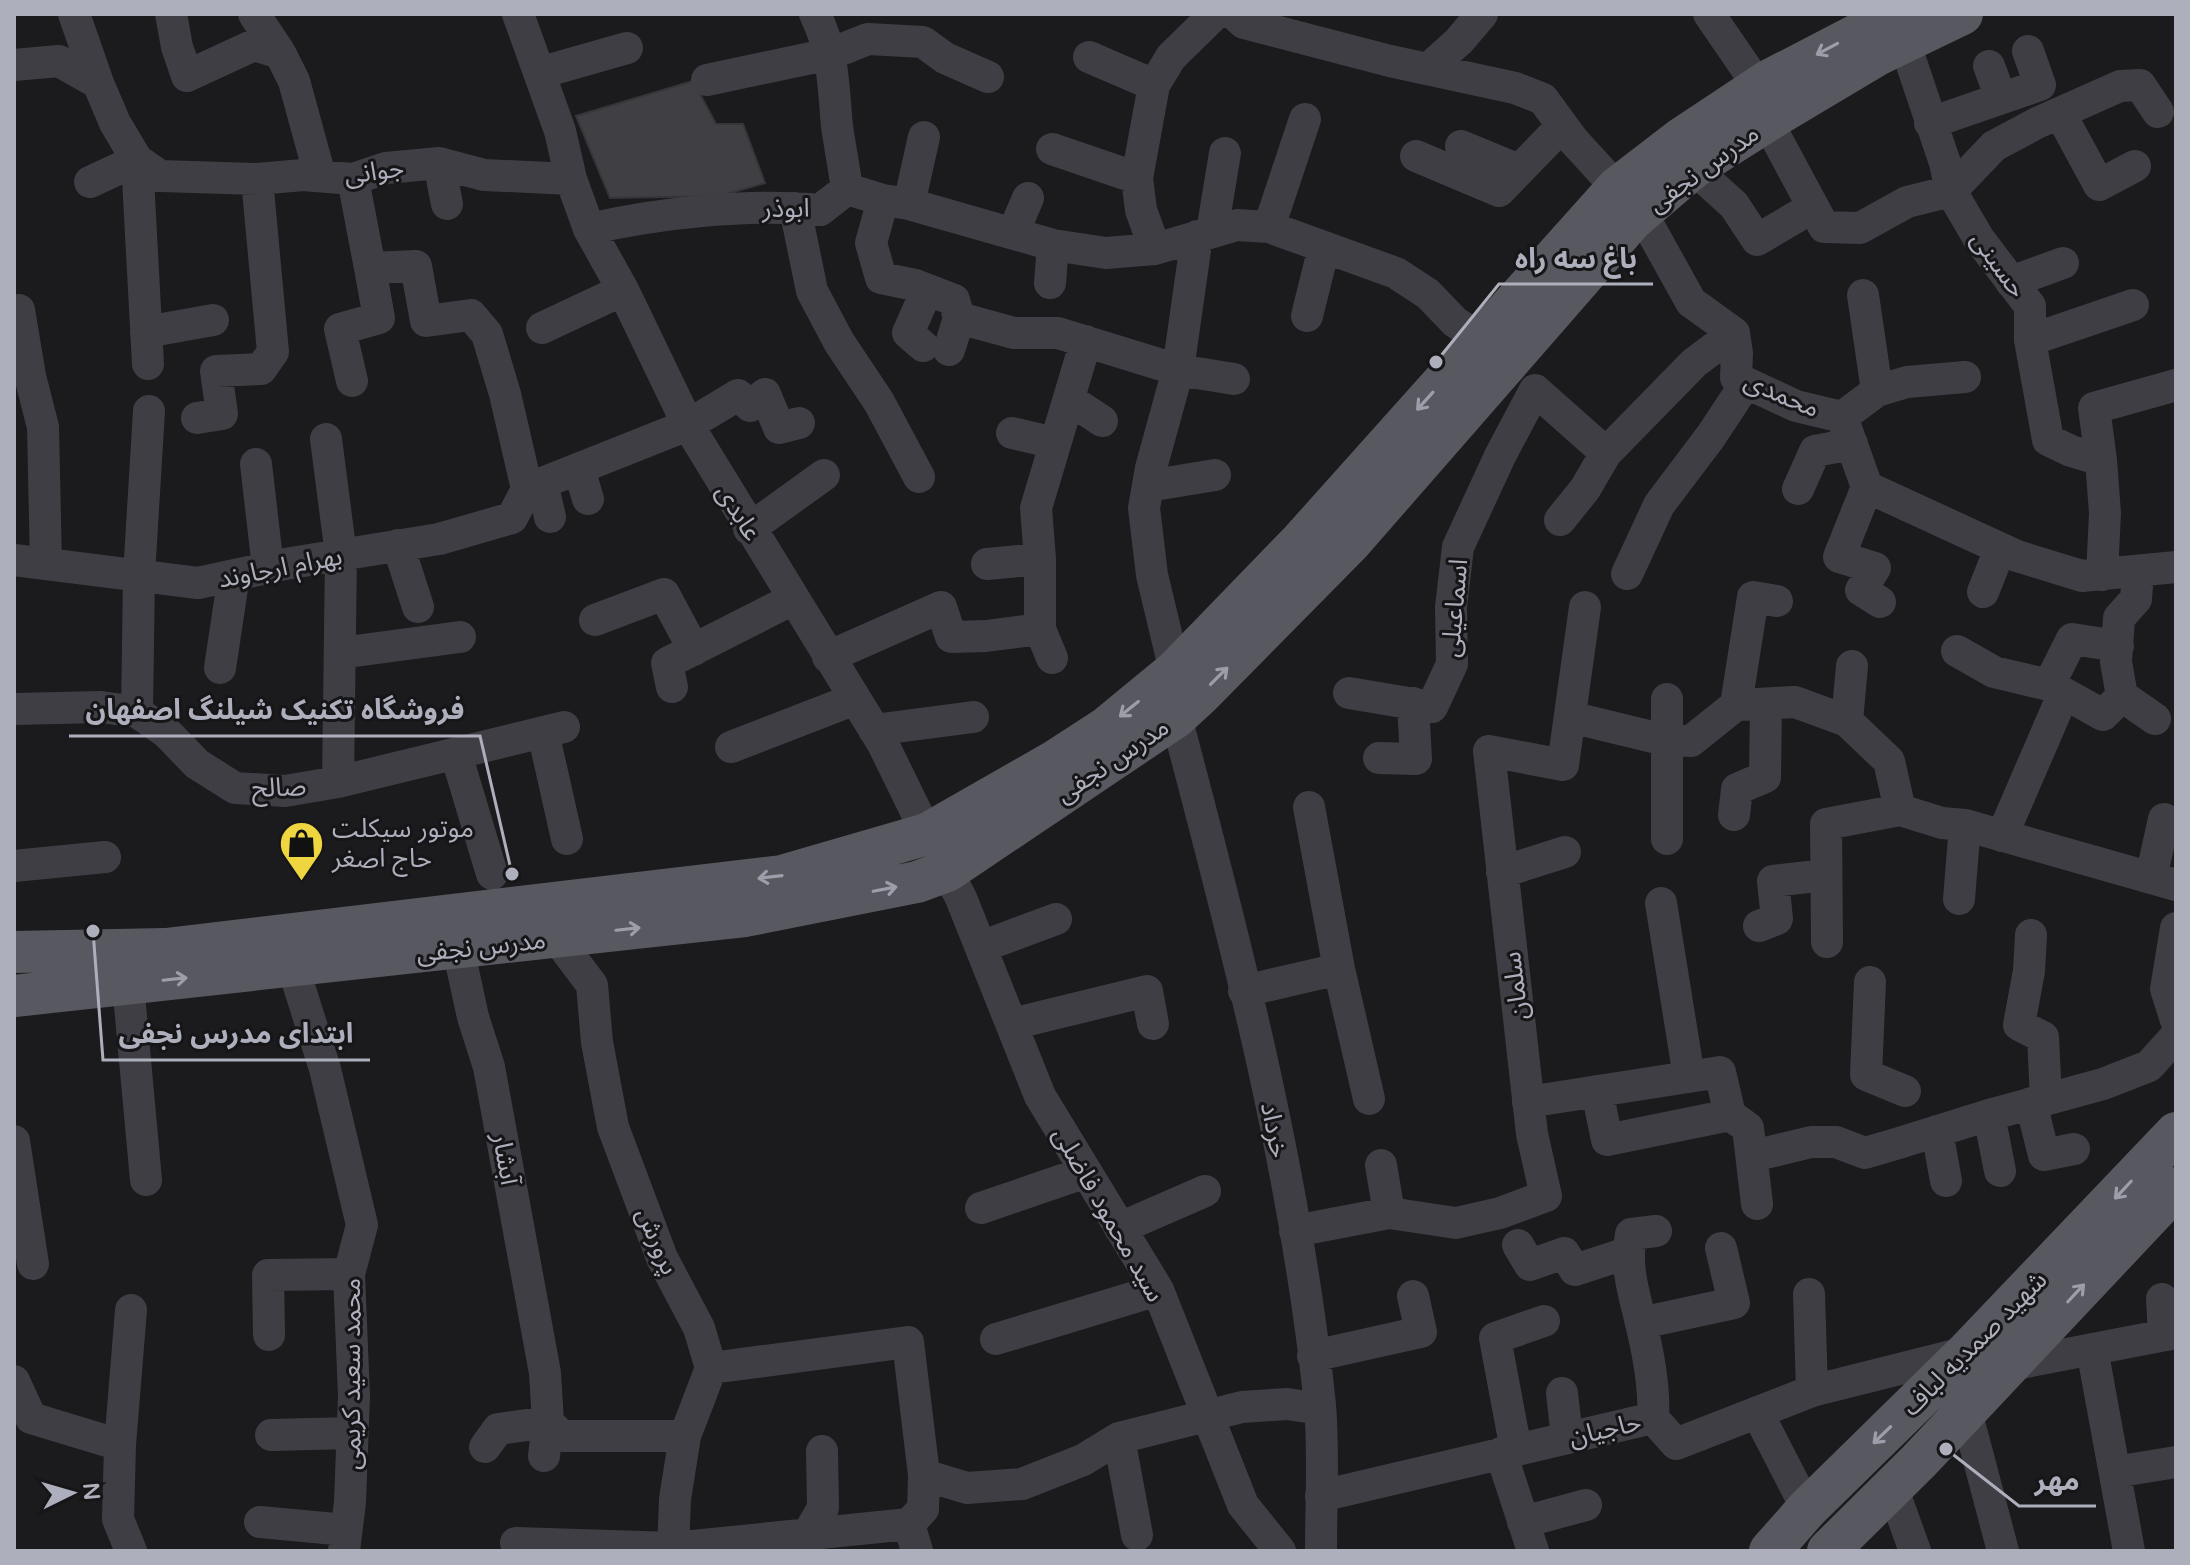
<svg xmlns="http://www.w3.org/2000/svg" width="2190" height="1565" viewBox="0 0 2190 1565" font-family="'Varela Round','Noto Sans Arabic',sans-serif">
<style>
.building{fill:#404044;stroke:#363539;stroke-width:2}
.lines{fill:none;stroke-linecap:round;stroke-linejoin:round}
.minor{stroke:#3e3e44;stroke-width:32}
.major{stroke:#585861;stroke-width:42}
.oneway{stroke:#9d9eaa}
.labels{text-anchor:middle;stroke-width:6;stroke-linejoin:round;paint-order:stroke}
.street-label{font-size:26px;fill:#aeafbc;stroke:#161618}
.poi-label{font-size:26px;fill:#aeafbc;stroke:#161618;text-anchor:start}
.leader{fill:none;stroke:#aeafbc;stroke-width:3}
.callout-dot{fill:#aeafbc;stroke:#161618;stroke-width:3}
.callout-label{font-size:28px;text-anchor:middle;font-weight:bold;fill:#aeafbc;stroke:#161618;stroke-width:6;stroke-linejoin:round;paint-order:stroke}
</style>
<rect width="100%" height="100%" fill="#1b1b1d"/>
<!-- building -->
<path class="building" d="M693 81 716 124H743L765 183 720 196 610 198 576 116Z"/>
<g class="lines">
<!-- minor -->
<path class="minor" d="M74 14 98 83
M171 14 177 47 187 76 254 45 280 53 294 81 320 176
M254 14 280 53
M518 14 560 131 571 179 589 229 623 290 688 425 883 744 927 834
M1234 14 1244 23 1390 61 1515 88 1543 99 1573 140 1617 188
M1709 14 1759 87
M1904 41 1945 163 1951 191 1979 239 2030 306V340L2048 440 2071 451 2101 460 2105 513 2102 575
M1089 57 1154 85
M14 65 59 61 98 83 115 123 137 160 160 176 257 179 303 175 353 179 386 168 439 163 484 175 571 179
M1989 66 2001 98
M1428 69 1459 41 1482 14
M539 73 627 48
M707 80 830 54 868 39 923 42 945 58 988 77
M2060 113 2099 185 2135 166
M1767 121 1824 227 1860 228 1907 202 1951 191 1994 146 2037 123 2120 86 2140 85 2158 112
M1930 123 2040 85 2028 51
M1461 146 1519 170
M1052 149 1137 178
M1416 156 1499 191 1562 126
M439 163 447 204
M1693 168 1734 205 1757 240 1813 207
M353 179 370 268 416 266 426 321 471 315 487 334 505 394 527 489
M90 182 137 160 148 364
M847 189 883 200 909 204 1053 245 1106 253 1155 249 1237 225 1269 227 1396 273 1428 294 1455 322 1480 339
M883 200 871 243 881 278 915 285 954 300 959 318 1014 333H1058L1178 370 1234 379
M909 204 924 137
M795 208 812 291 839 342 879 402 919 477
M1641 212 1691 302 1734 333 1737 353 1736 378 1796 406 1842 417 1867 487 2017 556 2082 576 2176 567
M1269 227 1305 119
M589 229C658 213 749 203 820 210L847 189C844 168 840 147 837 126 833 84 834 53 815 14
M1212 232 1225 153
M1013 233 1028 198
M1155 249 1141 210 1137 178 1154 85 1171 57 1215 14
M2011 282 2063 263
M1050 283 1053 245
M1863 295 1877 391
M19 310 30 376 43 427 46 564
M1307 316 1324 247
M542 328 623 290
M146 332 213 320
M2030 340 2133 305
M923 346 908 333 927 290
M949 350 959 318
M352 381 340 329 379 318 370 268
M1069 399 1102 421
M1842 417 1877 391 1907 382 1965 377
M197 418 222 414 216 371 261 369 273 352 257 179
M1012 433 1055 443
M326 439 341 555 338 782
M2101 460 2094 408 2176 385
M256 464 268 568
M579 469 588 499
M542 483 550 517
M1148 486 1215 475
M1867 487 1839 557 1875 568 1861 590 1880 602
M527 489 688 425 738 395 750 406 765 394 779 428 799 423
M1798 489 1815 451 1852 444
M1560 520 1585 489 1606 453 1694 363 1734 333
M749 529 824 475
M398 545 418 607
M14 560 198 583 285 564 439 539 512 518 527 489
M987 564 1040 559
M2138 573 2136 599 2119 618 2116 662 2122 696 2155 719
M1627 574 1659 505 1711 436 1746 383
M1983 592 2000 549
M595 620 664 594 694 650
M1957 651 1994 672 2049 685 2103 715 2122 696
M340 653 460 637
M828 657 941 607 951 637 986 636 1040 629
M1052 658 1040 629V559L1036 508 1086 341
M220 668 234 575
M1175 671 1152 575 1144 508 1151 468 1178 370 1197 236
M2049 685 2072 639 2118 646
M672 687 667 663 793 599
M1349 693 1432 707 1452 664 1451 607 1458 547 1500 456 1535 390 1606 453
M1667 699V839
M1736 705 1753 597 1777 601
M14 709 101 707 137 712 167 733 197 764 235 788 285 791 338 782 564 727
M137 712 139 575 149 411
M1176 717C1236 943 1296 1172 1320 1405 1324 1453 1321 1503 1321 1551
M1570 717 1665 740 1691 741 1736 705 1795 702 1847 721 1889 761 1900 810
M1847 721 1852 666
M874 730 973 717
M543 732 567 839
M731 747 855 699
M456 754 492 874
M1379 758 1416 759 1413 703
M1309 807 1339 969 1369 1099
M1734 815 1737 789 1765 777 1766 704
M2002 836 2063 695
M14 866 105 857
M947 871 961 898 1040 1096 1158 1290 1243 1505 1280 1551
M1502 872 1565 852
M2151 878 2164 819
M1959 899 1965 825
M1661 903 1689 1077
M1759 926 1777 919 1773 881 1826 875
M2176 928 2166 989 2176 1020
M2031 935 2029 971 2019 1025 2043 1037 2046 1099
M556 937 592 985 597 1042 613 1127 662 1258 699 1328 711 1368 685 1436 675 1499 673 1551
M1827 942 1826 824 1900 810 1942 823 1965 825 2176 885
M981 947 1056 919
M458 948 473 1017 489 1067 545 1373 548 1422 544 1456
M293 967 325 1069 362 1225 349 1274 354 1396 350 1502 344 1551
M1870 982 1866 1075 1905 1091
M128 984 146 1180
M1244 991 1339 969
M1012 1024 1147 991 1153 1024
M1597 1091 1607 1140 1730 1115
M1528 1102 1720 1072 1730 1115 1748 1128 1757 1204
M2031 1103 2044 1155 2074 1149
M1989 1115 2000 1171
M1937 1131 1946 1181
M14 1141 33 1264
M1753 1156 1811 1142H1836L1865 1153 1899 1143 1989 1115 2103 1084 2149 1066 2176 1036
M1381 1165 1389 1213
M981 1208 1086 1172
M1120 1228 1205 1191
M1295 1231 1389 1213 1456 1223 1500 1213 1546 1196 1532 1134 1489 751 1563 765 1585 607
M1518 1245 1530 1265 1564 1253 1575 1270 1627 1253
M1809 1294 1812 1391
M2162 1299 2164 1335
M1641 1323 1734 1303 1721 1248
M269 1335 268 1275 349 1274
M996 1339 1158 1290
M2092 1349 2129 1551
M1313 1356 1421 1332 1413 1296
M2010 1365 2176 1333
M711 1368 908 1342 924 1475 923 1509 909 1524 917 1551
M14 1381 31 1418 120 1445
M1562 1393 1567 1438
M1966 1411 2003 1551
M1757 1412 1807 1509
M1653 1418C1655 1386 1648 1351 1640 1319 1633 1290 1625 1265 1631 1234L1656 1231
M271 1435 352 1433
M1119 1438 1137 1535
M485 1447 498 1429 548 1422 561 1436H685
M1516 1450 1495 1338 1544 1321
M1501 1453 1533 1551
M2115 1472 2176 1462
M924 1475 967 1488 1022 1484 1083 1460 1119 1438 1206 1416 1242 1407 1287 1404 1320 1409
M1892 1487 1915 1551
M1321 1496 1653 1418 1676 1444 1812 1391 1967 1352
M260 1522 346 1530
M1523 1522 1586 1505
M516 1543 673 1548 909 1524
M810 1548 808 1534 823 1508 822 1451
M131 1551 118 1519 120 1445 131 1310"/>
<!-- major -->
<path class="major" d="M14 952 166 949 782 876 927 834 1053 762 1107 727 1175 671 1301 541 1617 188 1682 138 1768 81 1897 14
M14 996 745 916 917 882 947 871 1176 717 1200 695 1351 542 1632 220 1693 168 1780 113 1879 54 1962 14
M1770 1551 1807 1509 1967 1352 2176 1133
M1828 1551 1919 1461 2176 1188"/>
</g>
<!-- one-way arrows -->
<defs><path id="oneway-shaft" d="M-6 0H5M1.5-3L5.5 0L1.5 3" fill="none" stroke-width="1.6" stroke-linecap="round" stroke-linejoin="round" transform="scale(2)"/></defs>
<g class="oneway">
<use href="#oneway-shaft" transform="translate(1827 49) rotate(152)"/>
<use href="#oneway-shaft" transform="translate(1425 401) rotate(132)"/>
<use href="#oneway-shaft" transform="translate(1219 676) rotate(-45)"/>
<use href="#oneway-shaft" transform="translate(1129 709) rotate(141)"/>
<use href="#oneway-shaft" transform="translate(770 877) rotate(173)"/>
<use href="#oneway-shaft" transform="translate(885 889) rotate(-11)"/>
<use href="#oneway-shaft" transform="translate(628 929) rotate(-6)"/>
<use href="#oneway-shaft" transform="translate(175 979) rotate(-6)"/>
<use href="#oneway-shaft" transform="translate(2123 1190) rotate(133)"/>
<use href="#oneway-shaft" transform="translate(2076 1293) rotate(-47)"/>
<use href="#oneway-shaft" transform="translate(1882 1435) rotate(136)"/>
</g>
<!-- icons -->
<defs>
<symbol id="shop-pin" viewBox="-11 -11 22 30"><path d="M0 17L-7.5 6A9.5 9.5 0 1 1 7.5 6Z" fill="#efd641" stroke="#161618"/><path d="M-5-2.5h2.3a2.7 3.5 0 0 1 5.4 0H5L5.5 6h-11ZM-1.5-2.5h3a1.5 2.3 0 0 0-3 0Z" fill="#111"/></symbol>
</defs>
<g fill-rule="evenodd">
<use href="#shop-pin" x="276" y="818" width="51" height="69"/>
</g>
<g class="labels">
<!-- street labels -->
<g class="street-label">
<text transform="translate(1703 168) rotate(-36)" y="9">مدرس نجفی</text>
<text transform="translate(374 171) rotate(-8)" y="9">جوانی</text>
<text x="786" y="217">ابوذر</text>
<text transform="translate(1999 264) rotate(54)" y="9">حسینی</text>
<text transform="translate(1782 394) rotate(23)" y="9">محمدی</text>
<text transform="translate(739 512) rotate(58)" y="9">عابدی</text>
<text transform="translate(280 567) rotate(-11)" y="9">بهرام ارجاوند</text>
<text transform="translate(1454 608) rotate(-85)" y="9">اسماعیلی</text>
<text transform="translate(1112 760) rotate(-34)" y="9">مدرس نجفی</text>
<text transform="translate(279 787) rotate(-2)" y="9">صالح</text>
<text transform="translate(481 946) rotate(-6)" y="9">مدرس نجفی</text>
<text transform="translate(1515 986) rotate(-97)" y="9">سلمان</text>
<text transform="translate(1275 1130) rotate(79)" y="9">خرداد</text>
<text transform="translate(506 1159) rotate(80)" y="9">آبشار</text>
<text transform="translate(1109 1214) rotate(60)" y="9">سید محمود فاضلی</text>
<text transform="translate(658 1241) rotate(67)" y="9">پرورش</text>
<text transform="translate(1974 1343) rotate(-45)" y="9">شهید صمدیه لباف</text>
<text transform="translate(351 1374) rotate(-90)" y="9">محمد سعید کریمی</text>
<text transform="translate(1605 1429) rotate(-13)" y="9">حاجیان</text>
</g>
<!-- poi labels -->
<g class="poi-label">
<text x="332" y="837">موتور سیکلت<tspan x="332" dy="30">حاج اصغر</tspan></text>
</g>
</g>
<!-- callouts -->
<path class="leader" d="M1436 362L1499 284H1653M512 874L480 736H69M93 931L103 1060H370M1946 1449L2019 1506H2096"/>
<g class="callout-dot">
<circle cx="1436" cy="362" r="8"/>
<circle cx="512" cy="874" r="8"/>
<circle cx="93" cy="931" r="8"/>
<circle cx="1946" cy="1449" r="8"/>
</g>
<g class="callout-label">
<text x="1576" y="268">باغ سه راه</text>
<text x="275" y="719">فروشگاه تکنیک شیلنگ اصفهان</text>
<text x="236" y="1043">ابتدای مدرس نجفی</text>
<text x="2057" y="1490">مهر</text>
</g>
<!-- border -->
<rect width="2190" height="1565" fill="none" stroke="#aeafbc" stroke-width="32"/>
<!-- north arrow -->
<g transform="translate(72 1493) rotate(85)" stroke="#161618" stroke-width="6" paint-order="stroke">
<path d="M0-6L14 30L0 20L-14 30Z" fill="#aeafbc"/>
<text y="-12" font-size="22" font-weight="bold" text-anchor="middle" fill="#aeafbc">N</text>
</g>
</svg>
